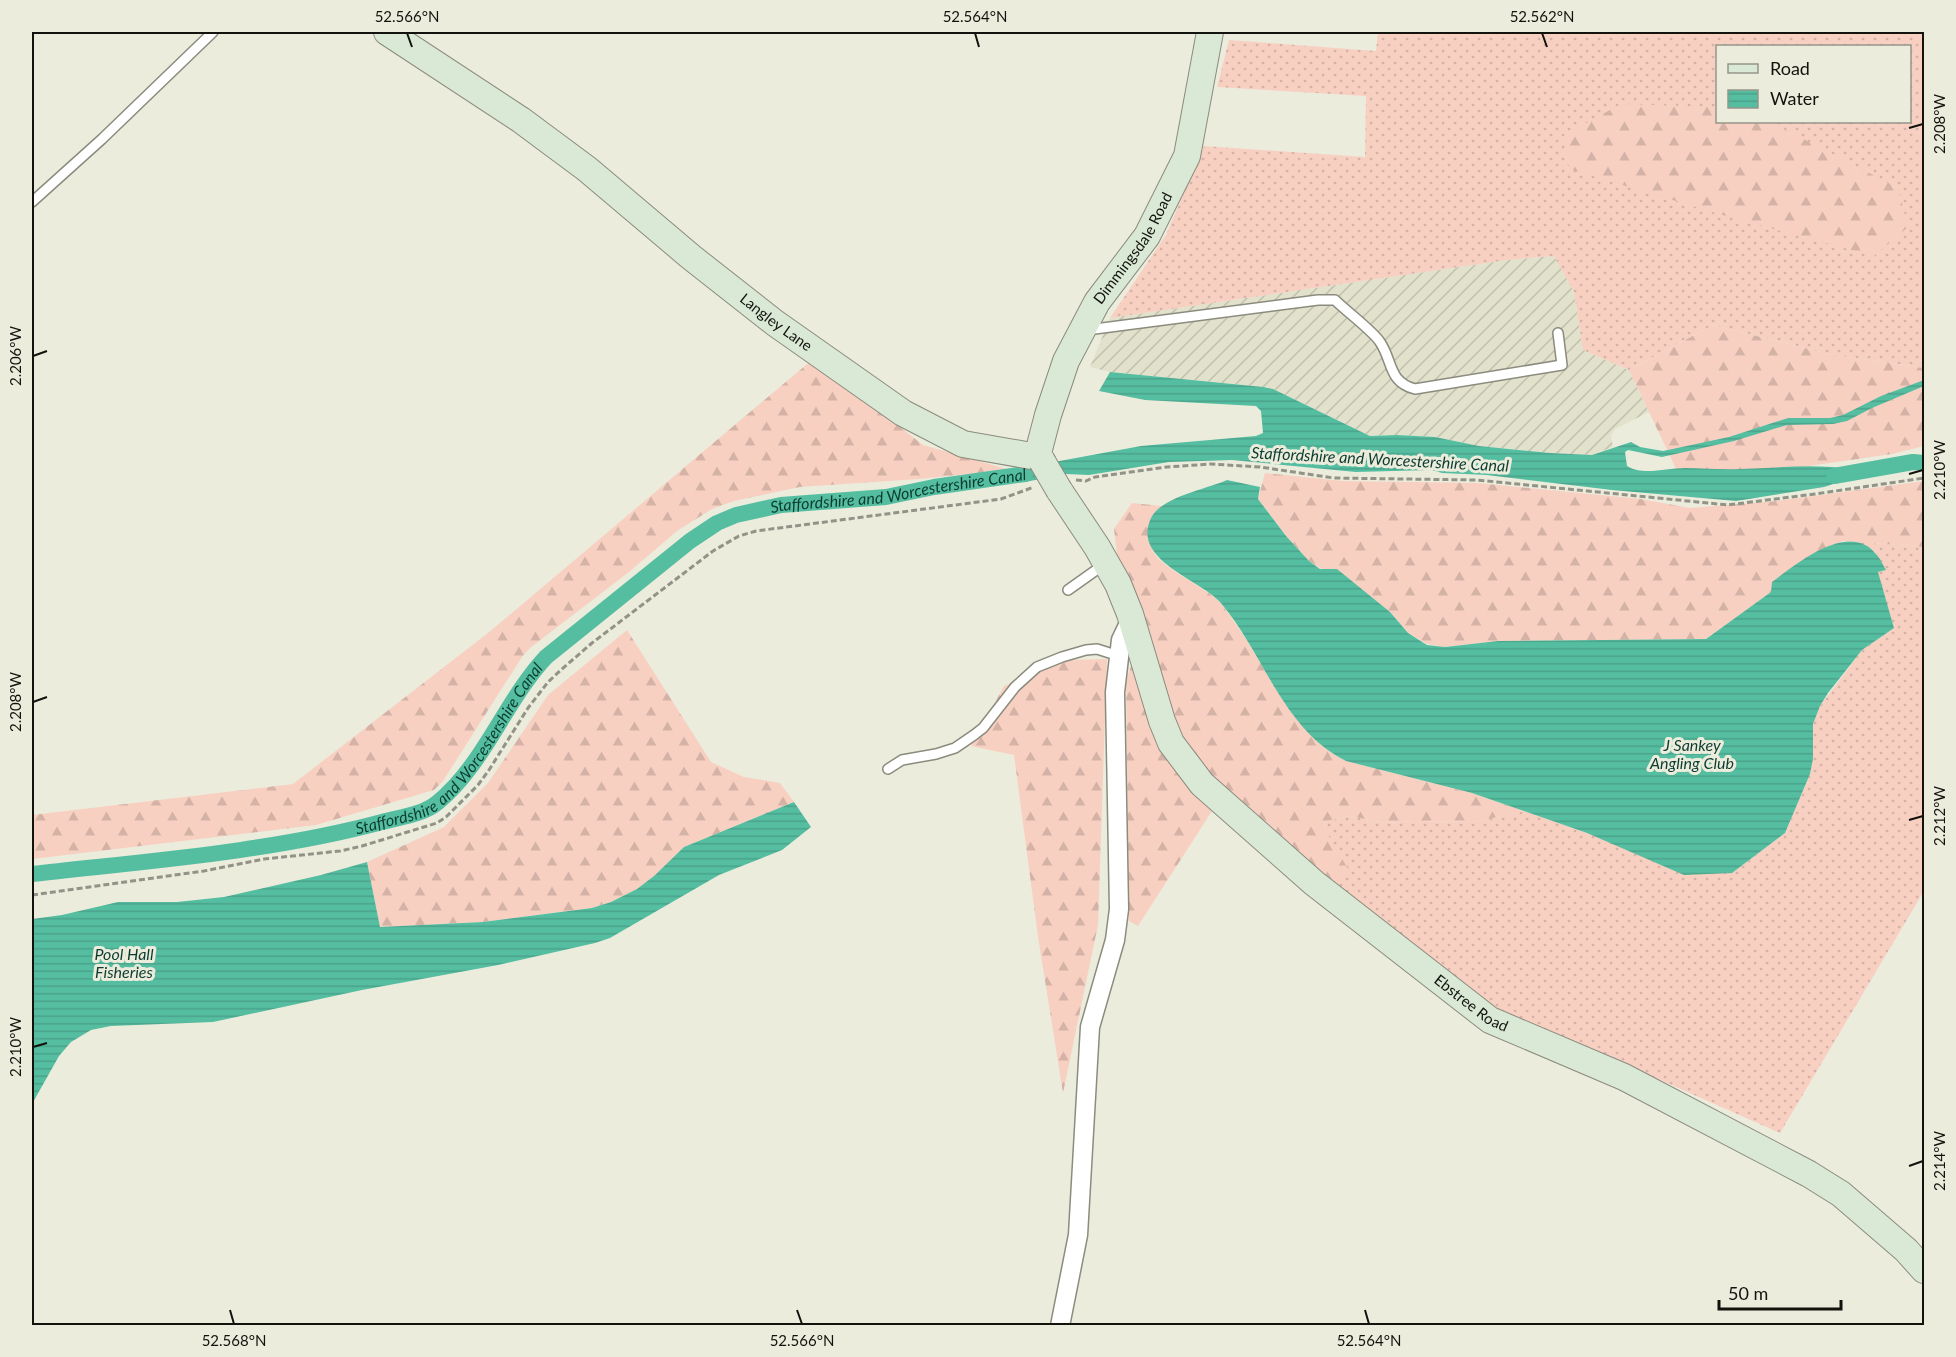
<svg xmlns="http://www.w3.org/2000/svg" width="1956" height="1357" viewBox="0 0 1956 1357" font-family="Lato,sans-serif">
<style>
.industrial{fill:url(#industrial-furrows)}
.grass{fill:url(#grass-dots);fill-rule:evenodd}
.forest{fill:url(#forest-firs)}
.water{fill:url(#water-rules)}
.lines{fill:none;stroke-linecap:round;stroke-linejoin:round}
.canal{stroke:#55bea1;stroke-width:16}
.lane-casing{stroke:#8b8b7e;stroke-width:12}
.street-casing{stroke:#8b8b7e;stroke-width:21}
.secondary-casing{stroke:#8b8b7e;stroke-width:28}
.path{stroke:#929287;stroke-width:3;stroke-dasharray:6 3;stroke-linecap:butt}
.lane{stroke:#fff;stroke-width:9}
.street{stroke:#fff;stroke-width:18}
.secondary{stroke:#d9e9d5;stroke-width:26}
.secondary-bridge-casing{stroke:#8b8b7e;stroke-width:28;stroke-linecap:butt}
.secondary-bridge{stroke:#d9e9d5;stroke-width:26}
.ticks{fill:none;stroke:#13130e;stroke-width:2}
.labels{text-anchor:middle;stroke-width:6;stroke-linejoin:round;paint-order:stroke}
.street-label{font-size:15px;fill:#13130e;stroke:#ececdd}
.water-label{font-size:16px;font-style:italic;fill:#0b3c30;stroke:#ececdd}
.neatline{fill:none;stroke:#13130e;stroke-width:2}
.ticks-label{font-size:15px;text-anchor:middle;fill:#13130e}
</style>
<defs>
<pattern id="industrial-furrows" width="10" height="10" patternUnits="userSpaceOnUse" patternTransform="scale(1.5)"><rect width="10" height="10" fill="#e1e1cc"/><path d="M-1 1l2-2M0 10L10 0M9 11l2-2" fill="none" stroke="#c0c0ae"/></pattern>
<pattern id="grass-dots" width="8" height="8" patternUnits="userSpaceOnUse" patternTransform="scale(1.5)"><rect width="8" height="8" fill="#f8d0c2"/><path d="M2 2h.1M6 6h.1" fill="none" stroke="#d4b2a6" stroke-width="1.8" stroke-linecap="round"/></pattern>
<pattern id="forest-firs" width="22" height="20" patternUnits="userSpaceOnUse" patternTransform="scale(1.5)"><rect width="22" height="20" fill="#f8d0c2"/><path d="M5 1l3.5 6h-7zM16 11l3.5 6h-7z" fill="#d4b2a6"/></pattern>
<pattern id="water-rules" width="6" height="5" patternUnits="userSpaceOnUse" patternTransform="scale(1.5)"><rect width="6" height="5" fill="#55bea1"/><path d="M0 2.5h6" fill="none" stroke="#49a289"/></pattern>
</defs>
<rect width="100%" height="100%" fill="#ececdd"/>
<!-- industrial -->
<path class="industrial" d="M1554 256 1574 292 1583 350 1629 370 1649 412 1615 429 1611 436 1613 447 1592 455 1550 453 1479 446 1435 437 1397 435 1370 436 1273 389 1263 387 1110 372 1090 367 1110 318 1507 260Z"/>
<!-- grass -->
<path class="grass" d="M1378 32H1924V368L1833 355 1713 325 1629 370 1583 350 1574 292 1554 256 1507 260 1110 318 1166 235 1204 146 1365 157 1366 96 1217 87 1229 40 1376 51ZM1718 46H1910V122H1718Z
M1858 542 1924 547V891L1780 1133 1495 1007 1337 889 1324 828 1327 821 1350 816 1384 823 1414 821 1474 822 1524 811 1587 833 1732 873 1785 833 1810 774 1813 759V724L1820 706 1862 650 1894 628 1877 572 1885 570 1875 552Z"/>
<!-- forest -->
<path class="forest" d="M1621 104 1717 107 1718 122H1771L1898 188 1908 227 1874 256 1736 219 1569 169 1564 135Z
M1713 325 1833 355 1924 368V446L1892 454 1760 473 1679 475 1629 370Z
M813 359 923 445 1010 470 919 479 800 487 734 501 712 509 677 531 629 572 530 648 522 657 443 781 434 790 316 825 32 859V815L293 784 488 633Z
M1265 473 1343 481 1478 483 1641 499 1690 508 1777 501 1924 481V547L1843 541 1773 582 1771 592 1706 639 1498 641 1445 647 1427 644 1408 633 1390 612 1309 561 1286 536 1258 499Z
M1132 503 1162 506C1148 521 1145 532 1153 551 1161 568 1205 587 1219 601 1225 608 1230 616 1235 623 1270 671 1291 734 1346 761L1472 793 1524 811 1475 822 1414 821 1384 823 1350 816 1327 821 1324 828 1348 869 1337 889 1222 791 1174 730 1156 659 1117 555 1114 529Z
M627 630 711 762 744 777 780 783 794 802 684 847 654 876 637 889 611 902 592 908 483 922 380 927 367 862 444 827 488 783 548 695Z
M1134 658 1176 768 1212 811 1138 926 1129 921 1126 680Z
M1107 659 1098 925 1063 1093 1038 937 1014 755 971 746 1004 686 1070 660Z"/>
<!-- water -->
<path class="water" d="M1110 372 1263 387 1273 389 1370 436 1397 435 1435 437 1479 446 1550 453 1592 455 1631 442 1640 447 1663 451 1729 437 1788 418H1830L1843 415 1881 396 1924 380V386L1872 408 1847 421 1833 424 1787 425 1734 441 1662 457 1628 450 1625 452 1627 466C1643 476 1666 468 1685 468 1704 468 1722 470 1740 469 1779 468 1816 463 1855 470V477L1824 487 1736 501 1612 490 1487 475 1442 473 1432 470 1356 472 1232 460 1169 462 1089 475 1066 474 1025 482 985 472 1010 470 1141 446 1256 436 1263 433 1261 411 1256 406 1145 400 1099 391Z
M1227 480 1260 487 1258 499 1286 536 1309 561 1320 569H1337L1390 612 1408 633 1427 645 1445 647 1498 641 1706 639 1771 592 1772 582C1796 564 1849 520 1876 554 1880 558 1883 565 1886 570L1878 572 1894 628 1862 650 1828 693 1820 706 1813 724V759L1810 774 1785 833 1732 873 1684 875 1587 833 1472 793 1346 761C1282 729 1264 653 1220 602 1199 579 1131 560 1151 518 1161 497 1207 489 1227 480Z
M794 802 811 827 782 850 719 875 610 938 595 943 498 965 362 990 213 1022 111 1026 91 1030 71 1042 59 1056 32 1104V919L62 915 118 902H177L224 897 321 875 367 862 380 927 483 922 592 908 611 902 637 889 654 876 684 847Z"/>
<g class="lines">
<!-- canal -->
<g class="canal">
<path d="M1834 476 1913 462 1924 463"/>
<path id="s1" d="M32 874C147 861 270 852 382 822 400 817 422 815 437 803 484 765 505 701 546 657L690 541 717 523 736 515 781 505 886 497 934 487 1025 474"/>
</g>
<defs>
<path id="lane" d="M32 202 102 139 213 32
M1087 330 1318 300H1335C1346 311 1373 331 1380 342 1393 361 1388 382 1415 389L1562 365 1558 333
M1068 590 1106 563
M888 769 902 760 936 754 955 748 974 735 983 728 1015 687 1037 667 1062 657 1086 650 1097 649 1119 656"/>
<path id="street" d="M1060 1326 1078 1235 1090 1027 1115 940 1119 909 1115 692 1121 640 1131 619"/>
<g id="secondary">
<path id="s2" d="M387 32 521 120 587 169 691 257 775 323 903 413 963 444 1037 457 1042 461"/>
<path id="s3" d="M1037 457 1048 415 1066 361 1097 302 1147 236 1187 156 1210 32"/>
<path id="s4" d="M1059 490 1097 547 1118 584 1130 614 1162 721 1171 743 1202 784 1314 883 1490 1020 1624 1077 1809 1174 1841 1194 1906 1250 1924 1270"/>
</g>
</defs>
<!-- lane casing -->
<use href="#lane" class="lane-casing"/>
<!-- street casing -->
<use href="#street" class="street-casing"/>
<!-- secondary casing -->
<use href="#secondary" class="secondary-casing"/>
<!-- path -->
<path class="path" d="M1076 480 1086 481 1095 477 1167 467 1210 464 1260 467 1334 478 1477 480 1728 505 1815 494 1924 478
M32 895 204 871 264 859 340 851 362 846 437 823 446 817 478 785 489 770 528 708 548 682 562 669 592 643 713 551 739 536 756 531 1001 499 1034 487"/>
<!-- lane -->
<use href="#lane" class="lane"/>
<!-- street -->
<use href="#street" class="street"/>
<!-- secondary -->
<use href="#secondary" class="secondary"/>
<defs>
<path id="secondary-bridge" d="M1042 461 1059 490"/>
</defs>
<!-- secondary-bridge casing -->
<use href="#secondary-bridge" class="secondary-bridge-casing"/>
<!-- secondary-bridge -->
<use href="#secondary-bridge" class="secondary-bridge"/>
</g>
<!-- ticks -->
<path class="ticks" d="M407 33 412 47M975 33 979 47M1542 33 1547 47M1909 128 1923 124M33 356 47 351M1909 474 1923 470M33 702 47 697M1909 820 1923 816M33 1047 47 1043M1909 1166 1923 1161M230 1310 234 1324M797 1310 802 1324M1365 1310 1369 1324"/>
<g class="labels">
<!-- street labels -->
<g class="street-label">
<text dy="5" stroke="none"><textPath href="#s3" startOffset="232">Dimmingsdale Road</textPath></text>
<text dy="5" stroke="none"><textPath href="#s2" startOffset="486">Langley Lane</textPath></text>
<text dy="5" stroke="none"><textPath href="#s4" startOffset="678">Ebstree Road</textPath></text>
</g>
<!-- water labels -->
<g class="water-label">
<text transform="translate(1380 459) rotate(3)" y="6">Staffordshire and Worcestershire Canal</text>
<text dy="6" stroke="none"><textPath href="#s1" startOffset="998">Staffordshire and Worcestershire Canal</textPath></text>
<text dy="6" stroke="none"><textPath href="#s1" startOffset="456">Staffordshire and Worcestershire Canal</textPath></text>
<text x="1692" y="751">J Sankey<tspan x="1692" dy="18">Angling Club</tspan></text>
<text x="124" y="960">Pool Hall<tspan x="124" dy="18">Fisheries</tspan></text>
</g>
</g>
<!-- border -->
<rect width="1956" height="1357" fill="none" stroke="#ececdd" stroke-width="66"/>
<!-- legend -->
<rect x="1716" y="45" width="195" height="78" fill="#ececdd" stroke="#95958a" stroke-width="1.5"/>
<rect x="1728" y="64" width="30" height="9" fill="#d9e9d5" stroke="#95958a" stroke-width="1.5"/>
<text x="1770" y="75" font-size="18" fill="#13130e">Road</text>
<rect x="1728" y="90" width="30" height="18" fill="url(#water-rules)" stroke="#95958a" stroke-width="1.5"/>
<text x="1770" y="105" font-size="18" fill="#13130e">Water</text>
<!-- scale -->
<path d="M1719 1300v9h122v-9" fill="none" stroke="#13130e" stroke-width="3"/>
<text x="1728" y="1300" font-size="18" fill="#13130e" stroke="#ececdd" stroke-width="4.5" paint-order="stroke">50 m</text>
<rect x="33" y="33" width="1890" height="1291" class="neatline"/>
<g class="ticks-label">
<text x="407" y="22">52.566°N</text>
<text x="975" y="22">52.564°N</text>
<text x="1542" y="22">52.562°N</text>
<text transform="translate(1940 124) rotate(-90)" y="5">2.208°W</text>
<text transform="translate(16 356) rotate(-90)" y="5">2.206°W</text>
<text transform="translate(1940 470) rotate(-90)" y="5">2.210°W</text>
<text transform="translate(16 702) rotate(-90)" y="5">2.208°W</text>
<text transform="translate(1940 816) rotate(-90)" y="5">2.212°W</text>
<text transform="translate(16 1047) rotate(-90)" y="5">2.210°W</text>
<text transform="translate(1940 1161) rotate(-90)" y="5">2.214°W</text>
<text x="234" y="1346">52.568°N</text>
<text x="802" y="1346">52.566°N</text>
<text x="1369" y="1346">52.564°N</text>
</g>
</svg>
